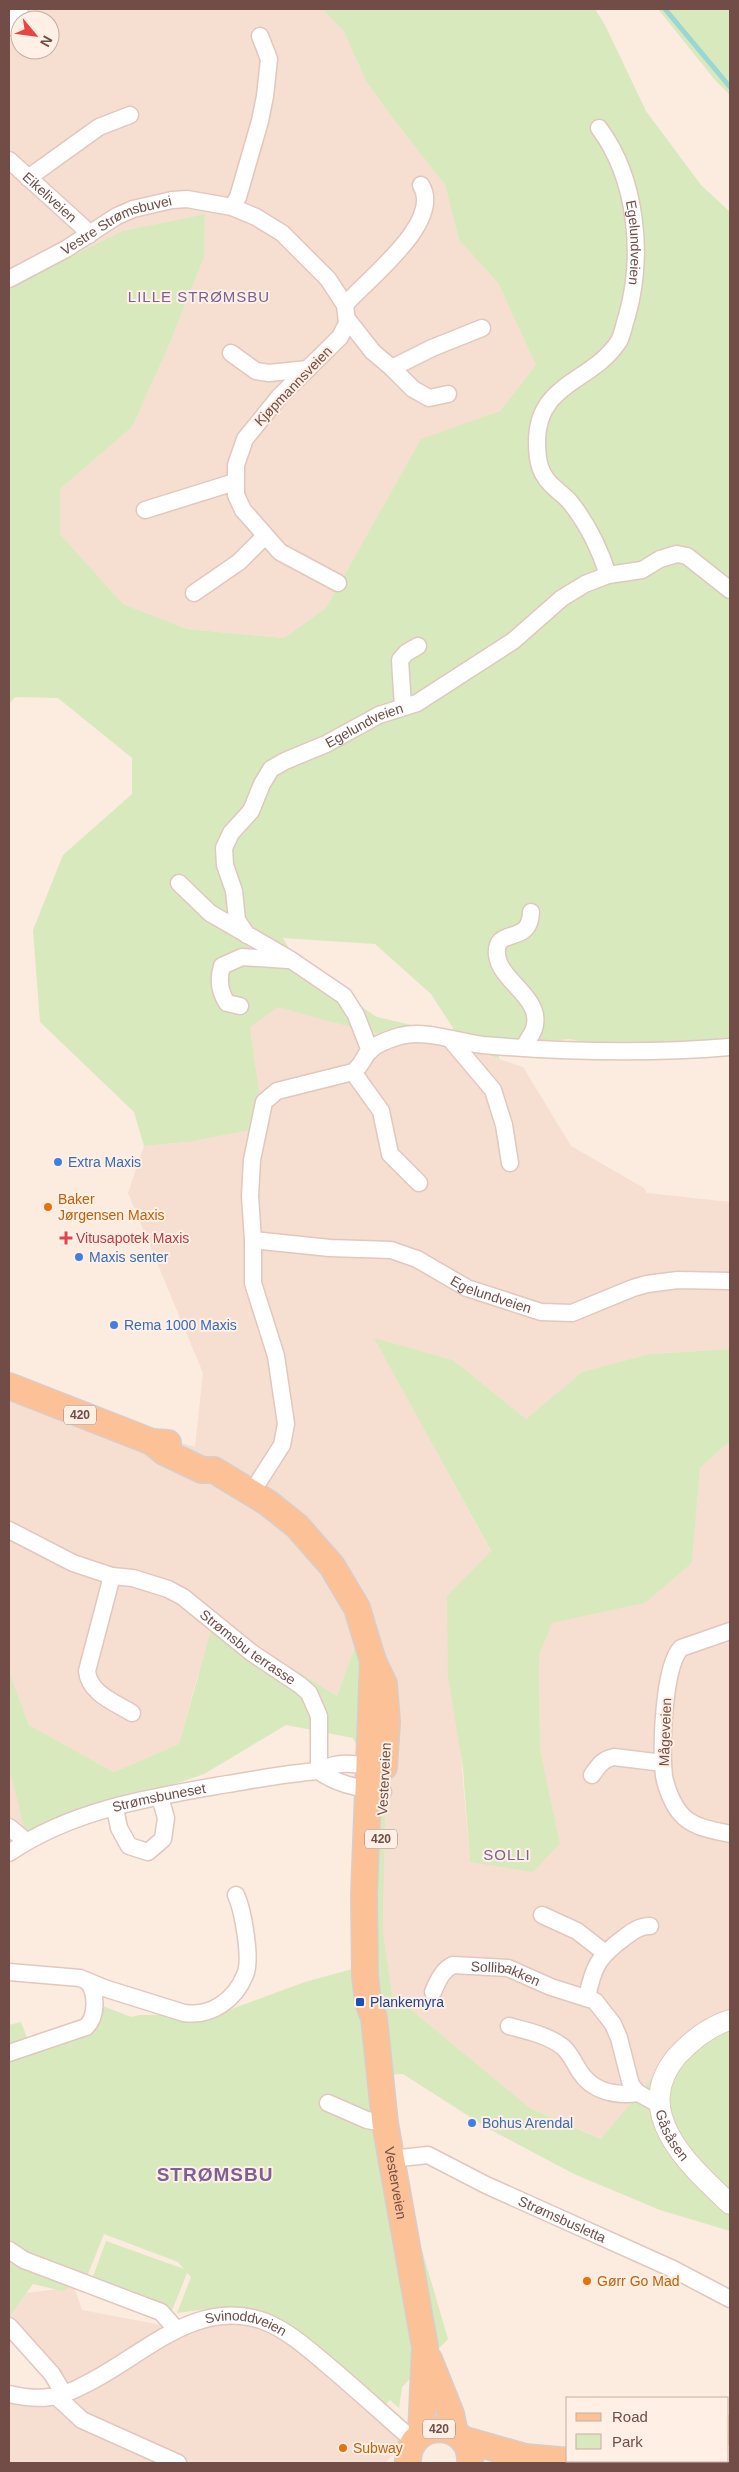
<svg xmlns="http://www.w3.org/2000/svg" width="739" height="2472" viewBox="0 0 739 2472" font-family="Arial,sans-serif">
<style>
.residential{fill:#f6ded0}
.green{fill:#d8e9be;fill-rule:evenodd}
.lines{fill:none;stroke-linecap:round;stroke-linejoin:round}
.stream{stroke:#9ad7d4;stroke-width:5}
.minor-casing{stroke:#e2c7be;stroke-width:19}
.tertiary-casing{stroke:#e2c7be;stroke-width:22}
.primary-casing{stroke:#d8cdcb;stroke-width:28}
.minor{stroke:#fff;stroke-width:16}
.tertiary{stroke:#fff;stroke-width:20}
.primary{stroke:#fcc196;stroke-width:25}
.shop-dot{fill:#3f7fe0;stroke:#ffefe5;stroke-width:2}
.food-dot{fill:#e8710a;stroke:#ffefe5;stroke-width:2}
.health-dot{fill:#e0444e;stroke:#ffefe5;stroke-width:2}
.transit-dot{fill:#1a4fb4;stroke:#ffefe5;stroke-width:2}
.labels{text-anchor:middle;stroke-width:4;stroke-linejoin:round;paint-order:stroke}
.shield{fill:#ffefe5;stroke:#9c7e76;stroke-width:1}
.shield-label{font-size:12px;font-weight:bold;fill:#724d47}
.street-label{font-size:14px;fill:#724d47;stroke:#ffefe5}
.shop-label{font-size:14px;fill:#366cbe;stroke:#ffefe5;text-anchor:start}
.food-label{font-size:14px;fill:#c56008;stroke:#ffefe5;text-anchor:start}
.health-label{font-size:14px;fill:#be3a42;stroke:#ffefe5;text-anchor:start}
.transit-label{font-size:14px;fill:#164399;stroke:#ffefe5;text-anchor:start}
.neighbourhood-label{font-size:15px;letter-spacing:1px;fill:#7a6296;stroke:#ffefe5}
.district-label{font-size:19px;font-weight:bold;letter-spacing:1px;fill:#7a6296;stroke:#ffefe5}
</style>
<rect width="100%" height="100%" fill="#fcebdf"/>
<!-- residential -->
<path class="residential" d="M37 9H322L343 30 366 81 388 112 445 185 459 240 498 283 536 365 500 411 421 440 326 608 284 638 187 629 123 604 60 534V489L132 427 170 343 204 257 205 214 122 231 9 287V40L20 29V50H50V20H27Z
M278 1006 369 1032 462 1047 523 1067 571 1146 644 1188 647 1193 730 1202V1349L649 1354 582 1372 526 1419 453 1360 375 1339 491 1552 447 1597 470 1862 560 1843 540 1749 539 1655 551 1623 645 1603 692 1563 700 1468 730 1441V2016L662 2065 602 2139 530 2108 392 1994 383 1931 385 1835 384 1647 362 1627 337 1696 255 1645 198 1674 179 1744 114 1772 29 1725 9 1671V1383L129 1427 195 1447 203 1373 128 1193 144 1146 187 1142 259 1090 250 1027Z
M9 1769 26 1835 9 1848Z
M74 2287 82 2310 161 2325H246L256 2327 341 2368 408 2436 385 2463H9V2396L53 2399 61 2382 9 2318 27 2293Z"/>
<!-- green -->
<path class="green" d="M322 9H595L605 25 646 111 701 185 730 212V1050L663 1058 569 1039 495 1048 500 1059 462 1047 369 1032 278 1007 250 1027 259 1090 255 1129 187 1142 144 1146 134 1112 40 1022 33 930 63 855 132 794V758L58 698 15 697 9 704V287L122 231 205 214 204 257 170 343 132 427 60 489V534L123 604 187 629 284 638 326 608 421 439 500 411 536 365 498 283 459 240 445 185 388 112 366 81 343 30ZM283 938 375 944 431 994 453 1028 455 1035 377 1017 298 965Z
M658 9H730V95L715 80Z
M374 1338 453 1360 526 1419 582 1372 649 1354 730 1349V1441L700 1468 692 1563 645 1603 552 1623 539 1655 540 1749 560 1843 533 1872 470 1862 463 1768 448 1676 447 1596 491 1551Z
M212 1627 255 1645 337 1696 362 1627 384 1647 385 1835 383 1931 392 1994 530 2108 601 2139 662 2065 730 2016V2231L660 2210 574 2174 489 2129 403 2074 381 2075 388 2157 421 2247 448 2339 402 2387 399 2408 390 2400 382 2408 341 2368 256 2327 246 2325 222 2307 177 2313 191 2277 187 2273 172 2311 91 2282 106 2241 184 2269 178 2262 104 2234 86 2279 62 2291 33 2284 9 2318V2025L21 2022 31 2048 96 2025 103 2006 131 2017 140 2015H215L305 1982 356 1968 377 1784 353 1738 286 1725 204 1774 26 1835 9 1769V1671L29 1725 114 1772 179 1744Z"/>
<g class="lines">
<!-- stream -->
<path class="stream" d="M665 9 730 87"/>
<defs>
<g id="minor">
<path d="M9 27 20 9"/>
<path id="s1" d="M599 128C637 179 644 256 627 316 624 324 623 334 619 341 592 383 537 382 537 442 537 462 540 476 556 489 560 493 566 497 570 502 587 523 600 550 608 575"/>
<path id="s2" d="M9 160 84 228 89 235"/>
<path d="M28 178 99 127 130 115"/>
<path d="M232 207 238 197 260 121 265 96 269 59 260 36"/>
<path id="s3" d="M9 279 66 249 117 216 133 209 172 200 187 199 232 207 256 217 282 233 328 279 345 305 347 323 340 337 279 397 245 439 236 465V495L243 510 280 552 338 583"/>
<path d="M345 305C366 280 444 222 421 185"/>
<path d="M347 319 373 352 392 368 432 348 482 328"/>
<path d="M231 353 256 371 269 373 308 369"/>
<path d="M392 368 413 389 429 398 448 394"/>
<path d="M145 510 235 482"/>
<path d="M194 593 239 562 265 536"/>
<path d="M403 707 400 660 406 653 418 646"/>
<path d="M179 883 210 913 291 960 344 996 356 1015 370 1051"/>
<path id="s4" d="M247 935 237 920 234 891 225 865 224 848 231 833 251 811 262 784 271 769 285 761 326 744 379 715 417 703 513 641 562 598 585 584 608 575 642 570 660 559 677 554 687 556 730 590"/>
<path d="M240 1006 227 1003C219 991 218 979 222 966L242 957 288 960"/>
<path d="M450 1039 493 1090 504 1125 510 1163"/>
<path d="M525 1046C527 1040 532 1035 534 1029 544 998 500 982 497 955 494 925 530 947 531 912"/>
<path d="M353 1072 381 1111 390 1154 419 1183"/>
<path d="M253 1240 250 1196 252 1160 264 1102 277 1091 353 1072C362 1066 363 1058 369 1051 377 1043 390 1039 400 1036 427 1029 456 1042 483 1045 565 1052 647 1054 730 1047"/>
<path id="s5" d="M252 1492 282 1445 286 1424 276 1356 253 1283V1240L330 1248 391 1250 417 1259 467 1288 541 1312 572 1313 633 1288 647 1284 678 1280 730 1281"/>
<path id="s6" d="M9 1530 73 1563 112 1576 133 1578 168 1589 183 1597 252 1653 300 1685 309 1693 319 1716V1771"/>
<path d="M112 1576 87 1671C89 1693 114 1702 132 1713"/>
<path d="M730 1631 681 1648C663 1667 661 1749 664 1776 666 1788 673 1805 681 1814 693 1828 713 1830 730 1834"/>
<path d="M319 1771C337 1785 361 1788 383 1792"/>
<path d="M592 1775C599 1765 603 1759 614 1757L663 1763"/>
<path d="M115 1808 119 1828 129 1846 148 1852 163 1839 166 1818 160 1797"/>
<path d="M9 1827 26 1841"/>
<path id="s7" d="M9 1853C73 1809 153 1797 228 1784 258 1779 289 1773 319 1771 339 1760 356 1764 378 1768"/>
<path d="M542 1915 577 1931 604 1952"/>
<path d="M9 1972 80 1978 104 1988 184 2013C211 2017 235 2000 245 1975 252 1960 243 1910 236 1895"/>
<path id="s8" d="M433 1992C438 1981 442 1970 453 1965L508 1968 551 1987 595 2001 613 2024 619 2038 631 2085 638 2093 660 2105"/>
<path d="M587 1998C593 1966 599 1956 625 1937 633 1931 640 1926 650 1926"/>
<path d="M509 2026C527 2031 548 2035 563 2047 571 2054 574 2063 580 2072 593 2092 616 2096 638 2093"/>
<path d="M9 2053 86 2027C97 2017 97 1993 88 1982"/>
<path d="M328 2103 367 2120 385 2123"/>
<path id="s9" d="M391 2159 428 2155 486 2185 673 2269 730 2299"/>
<path d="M9 2250 24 2260 161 2312 176 2329"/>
<path d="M9 2326 52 2374 64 2394"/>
<path id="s10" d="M9 2394C22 2397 37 2399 50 2397 63 2396 75 2390 86 2384 142 2357 197 2295 266 2322 288 2331 307 2348 325 2363 355 2388 384 2415 414 2441"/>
<path d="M56 2396 82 2420 178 2463"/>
</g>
<g id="tertiary">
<path id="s11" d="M730 2020C709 2026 692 2040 677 2056 629 2113 691 2167 730 2204"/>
</g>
<g id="primary">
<path d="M9 1386 152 1442 168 1443"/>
<path d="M152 1442 164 1452 202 1470H214L268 1503 297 1526 332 1566 357 1608 373 1661 384 1684 387 1722 384 1767"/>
<path id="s12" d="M373 1661 364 1895 365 1976 368 2002 374 2018 385 2123 425 2347 421 2434"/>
<path d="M429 2359 451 2414 455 2433"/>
<path d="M728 2431 730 2429"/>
<path d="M462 2439 525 2457 592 2463"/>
<path d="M408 2463C407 2417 473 2419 470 2463"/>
<path d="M607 2463 627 2461"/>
</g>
</defs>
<!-- minor casing -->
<use href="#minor" class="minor-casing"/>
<!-- tertiary casing -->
<use href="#tertiary" class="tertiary-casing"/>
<!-- primary casing -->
<use href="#primary" class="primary-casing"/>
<!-- minor -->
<use href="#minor" class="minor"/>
<!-- tertiary -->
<use href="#tertiary" class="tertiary"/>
<!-- primary -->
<use href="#primary" class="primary"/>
</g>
<!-- markers -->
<g class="shop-dot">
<circle cx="58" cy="1162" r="5"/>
<circle cx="79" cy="1257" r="5"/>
<circle cx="114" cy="1325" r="5"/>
<circle cx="472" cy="2123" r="5"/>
</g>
<g class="food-dot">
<circle cx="48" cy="1207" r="5"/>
<circle cx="587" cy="2281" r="5"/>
<circle cx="343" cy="2448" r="5"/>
</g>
<path class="health-dot" d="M63.5 1230.5h5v5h5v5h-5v5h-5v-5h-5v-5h5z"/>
<rect class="transit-dot" x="355" y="1997" width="10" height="10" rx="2.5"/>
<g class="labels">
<!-- shield labels -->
<g class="shield">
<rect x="64" y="1405.5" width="32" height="19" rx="4"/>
<rect x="365" y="1829.5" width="32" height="19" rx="4"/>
<rect x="423" y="2419.5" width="32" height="19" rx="4"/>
</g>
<g class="shield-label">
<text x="80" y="1419">420</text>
<text x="381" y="1843">420</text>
<text x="439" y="2433">420</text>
</g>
<!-- street labels -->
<g class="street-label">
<text dy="5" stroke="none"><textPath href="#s2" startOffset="55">Eikeliveien</textPath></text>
<text dy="5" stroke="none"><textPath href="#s3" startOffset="121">Vestre Strømsbuvei</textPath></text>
<text dy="5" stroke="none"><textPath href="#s1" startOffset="122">Egelundveien</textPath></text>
<text transform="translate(293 386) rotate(-46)" y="5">Kjøpmannsveien</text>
<text dy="5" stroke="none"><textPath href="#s4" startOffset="288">Egelundveien</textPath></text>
<text dy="5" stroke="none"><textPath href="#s5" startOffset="514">Egelundveien</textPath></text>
<text dy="5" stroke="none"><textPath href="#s6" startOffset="270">Strømsbu terrasse</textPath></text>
<text transform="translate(665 1732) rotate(-88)" y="5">Mågeveien</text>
<text transform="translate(384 1779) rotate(-87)" y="5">Vesterveien</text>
<text dy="5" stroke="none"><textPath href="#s7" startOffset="161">Strømsbuneset</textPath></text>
<text dy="5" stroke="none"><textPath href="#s8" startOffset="88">Sollibakken</textPath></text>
<text dy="5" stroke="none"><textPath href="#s11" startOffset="151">Gåsåsen</textPath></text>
<text dy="5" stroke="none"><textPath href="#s12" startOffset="525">Vesterveien</textPath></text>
<text dy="5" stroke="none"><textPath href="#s9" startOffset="186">Strømsbusletta</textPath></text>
<text dy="5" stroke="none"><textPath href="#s10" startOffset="258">Svinoddveien</textPath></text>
</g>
<!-- shop labels -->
<g class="shop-label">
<text x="68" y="1167">Extra Maxis</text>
<text x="89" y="1262">Maxis senter</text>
<text x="124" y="1330">Rema 1000 Maxis</text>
<text x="482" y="2128">Bohus Arendal</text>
</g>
<!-- food labels -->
<g class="food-label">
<text x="58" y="1204">Baker<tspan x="58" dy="16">Jørgensen Maxis</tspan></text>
<text x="597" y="2286">Gørr Go Mad</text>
<text x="353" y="2453">Subway</text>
</g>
<!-- health labels -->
<g class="health-label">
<text x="76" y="1243">Vitusapotek Maxis</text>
</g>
<!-- transit labels -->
<g class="transit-label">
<text x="370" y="2007">Plankemyra</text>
</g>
<!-- neighbourhood labels -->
<g class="neighbourhood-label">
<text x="199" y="302">LILLE STRØMSBU</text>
<text x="507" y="1860">SOLLI</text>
</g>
<!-- district labels -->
<g class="district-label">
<text x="215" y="2181">STRØMSBU</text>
</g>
</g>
<!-- border -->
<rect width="739" height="2472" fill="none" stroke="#724d47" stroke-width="20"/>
<!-- legend -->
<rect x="566" y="2397" width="162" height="65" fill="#ffefe5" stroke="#c7aea6"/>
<rect x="576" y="2413" width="25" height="8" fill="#fcc196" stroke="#c7aea6"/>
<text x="612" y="2422" font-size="15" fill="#724d47">Road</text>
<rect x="576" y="2434" width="25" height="15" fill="#d8e9be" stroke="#c7aea6"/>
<text x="612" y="2447" font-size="15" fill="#724d47">Park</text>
<!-- north arrow -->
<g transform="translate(35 35) rotate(119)"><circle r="24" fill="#ffefe5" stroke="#c7aea6"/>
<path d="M0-4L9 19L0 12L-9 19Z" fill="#e84542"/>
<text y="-8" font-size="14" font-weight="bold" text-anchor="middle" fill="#724d47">N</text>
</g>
</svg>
